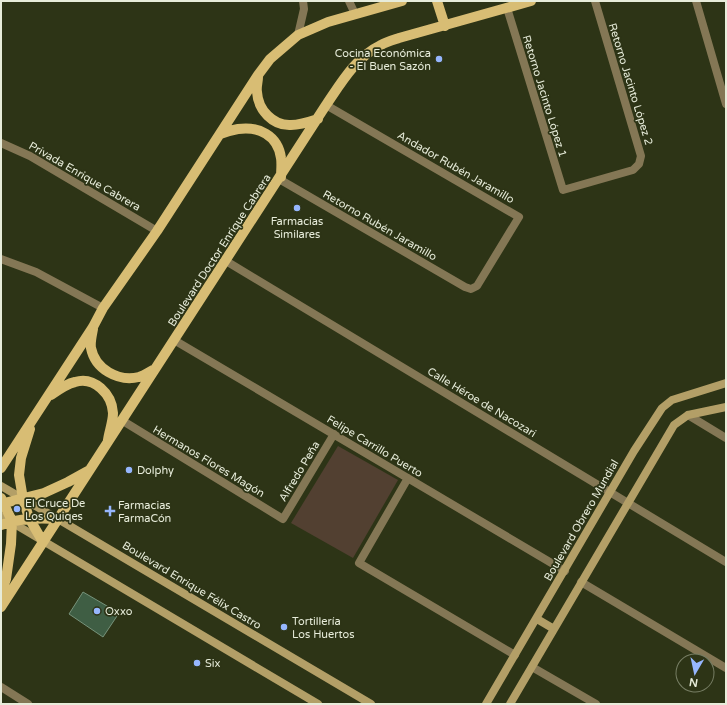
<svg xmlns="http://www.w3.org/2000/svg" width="727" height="705" viewBox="0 0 727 705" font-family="'Varela Round',sans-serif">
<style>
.green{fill:#524031}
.building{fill:#3f5e44;stroke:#76927a}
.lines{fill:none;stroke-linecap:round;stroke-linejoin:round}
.street{stroke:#847755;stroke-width:8}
.secondary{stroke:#b39f67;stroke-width:8}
.primary{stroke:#d8bd74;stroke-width:10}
.poi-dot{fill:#96b6fd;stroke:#2d3416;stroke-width:1.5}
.labels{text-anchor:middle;stroke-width:3.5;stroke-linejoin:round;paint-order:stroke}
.poi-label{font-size:11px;fill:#e7ecda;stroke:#2d3416;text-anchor:start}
.street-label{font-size:11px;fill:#e7ecda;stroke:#2d3416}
</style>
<rect width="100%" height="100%" fill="#2d3416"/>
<!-- green -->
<path class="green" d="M338 446 398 480 353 558 291 523Z"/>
<!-- building -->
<path class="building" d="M83 592 119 613 103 637 69 614Z"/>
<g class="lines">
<!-- street -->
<path class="street" d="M349 1 355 14
M696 1 726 104
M507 8 563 190 633 170 639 164 641 156 595 1
M298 35 304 9 303 1
M1 143 30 156 157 231
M279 179 465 287 471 289 477 286 519 217 326 105
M1 259 36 272 103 308
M226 261 726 562
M174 340 565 571
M688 415 726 438
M123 421 283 519 334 434
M408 478 359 563 515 655
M581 582 726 668
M532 667 596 704
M1 687 28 704"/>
<!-- secondary -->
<path class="secondary" d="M1 486 58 519 371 704
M1 516 318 704
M537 619 554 629
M486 704 634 451 662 408 672 400 726 383
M510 704 674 425 688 415 726 407"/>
<!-- primary -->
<path class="primary" d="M437 1 445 26
M258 77C258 82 256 87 257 92 258 110 273 126 291 125 300 125 309 122 318 119
M220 134C225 132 232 130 238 129 258 126 278 135 281 158 282 164 281 171 281 177
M93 329C92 335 90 342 91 348 95 369 118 382 139 377 144 376 149 372 153 370
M51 395C58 390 66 384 75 382 94 376 112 394 113 413 113 422 109 432 108 440
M30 429 21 458 19 475 23 499 29 518 43 542
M1 468 93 327 103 308 157 231 258 75 270 59 298 35 328 22 402 1
M1 498 12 521 11 544 6 579 1 593
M1 504 44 493 68 482 88 471
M1 525C20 518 38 518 58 519
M1 607 326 105C341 83 356 57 381 45 386 42 393 40 399 38L531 1"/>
</g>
<!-- markers -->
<g class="poi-dot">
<circle cx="439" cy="59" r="4"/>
<circle cx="297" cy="208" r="4"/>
<circle cx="129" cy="470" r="4"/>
<circle cx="17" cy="509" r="4"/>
<path d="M108 505h4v4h4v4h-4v4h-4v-4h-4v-4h4z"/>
<circle cx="97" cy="611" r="4"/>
<circle cx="284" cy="627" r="4"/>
<circle cx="197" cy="663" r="4"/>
</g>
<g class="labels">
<!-- poi labels -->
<g class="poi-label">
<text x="431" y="57" text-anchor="end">Cocina Económica<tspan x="431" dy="13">- El Buen Sazón</tspan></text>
<text x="297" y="225" text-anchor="middle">Farmacias<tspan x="297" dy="13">Similares</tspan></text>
<text x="137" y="474">Dolphy</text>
<text x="25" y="507">El Cruce De<tspan x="25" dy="13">Los Quiqes</tspan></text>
<text x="118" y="509">Farmacias<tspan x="118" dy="13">FarmaCón</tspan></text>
<text x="105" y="615">Oxxo</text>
<text x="292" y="625">Tortillería<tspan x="292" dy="13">Los Huertos</tspan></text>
<text x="205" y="667">Six</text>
</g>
<!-- street labels -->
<g class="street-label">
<text transform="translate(631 84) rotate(73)" y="4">Retorno Jacinto López 2</text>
<text transform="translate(545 96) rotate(73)" y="4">Retorno Jacinto López 1</text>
<text transform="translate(456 167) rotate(30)" y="4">Andador Rubén Jaramillo</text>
<text transform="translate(85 176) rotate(30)" y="4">Privada Enrique Cabrera</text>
<text transform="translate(380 225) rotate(30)" y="4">Retorno Rubén Jaramillo</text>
<text transform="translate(219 250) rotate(-57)" y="4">Boulevard Doctor Enrique Cabrera</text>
<text transform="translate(482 402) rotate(31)" y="4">Calle Héroe de Nacozari</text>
<text transform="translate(375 446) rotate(31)" y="4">Felipe Carrillo Puerto</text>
<text transform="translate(209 461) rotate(31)" y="4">Hermanos Flores Magón</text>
<text transform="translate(299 471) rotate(-59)" y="4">Alfredo Peña</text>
<text transform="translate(581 520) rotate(-60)" y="4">Boulevard Obrero Mundial</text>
<text transform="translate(192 585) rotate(31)" y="4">Boulevard Enrique Félix Castro</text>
</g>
</g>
<!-- border -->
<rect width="727" height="705" fill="none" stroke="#e7ecda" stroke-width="4"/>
<!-- north arrow -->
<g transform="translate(695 673) rotate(189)"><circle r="19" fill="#2d3416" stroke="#777e64"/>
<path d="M0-3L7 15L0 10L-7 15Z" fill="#96b6fd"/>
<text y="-6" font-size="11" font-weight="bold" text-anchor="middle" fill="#e7ecda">N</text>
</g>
</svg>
